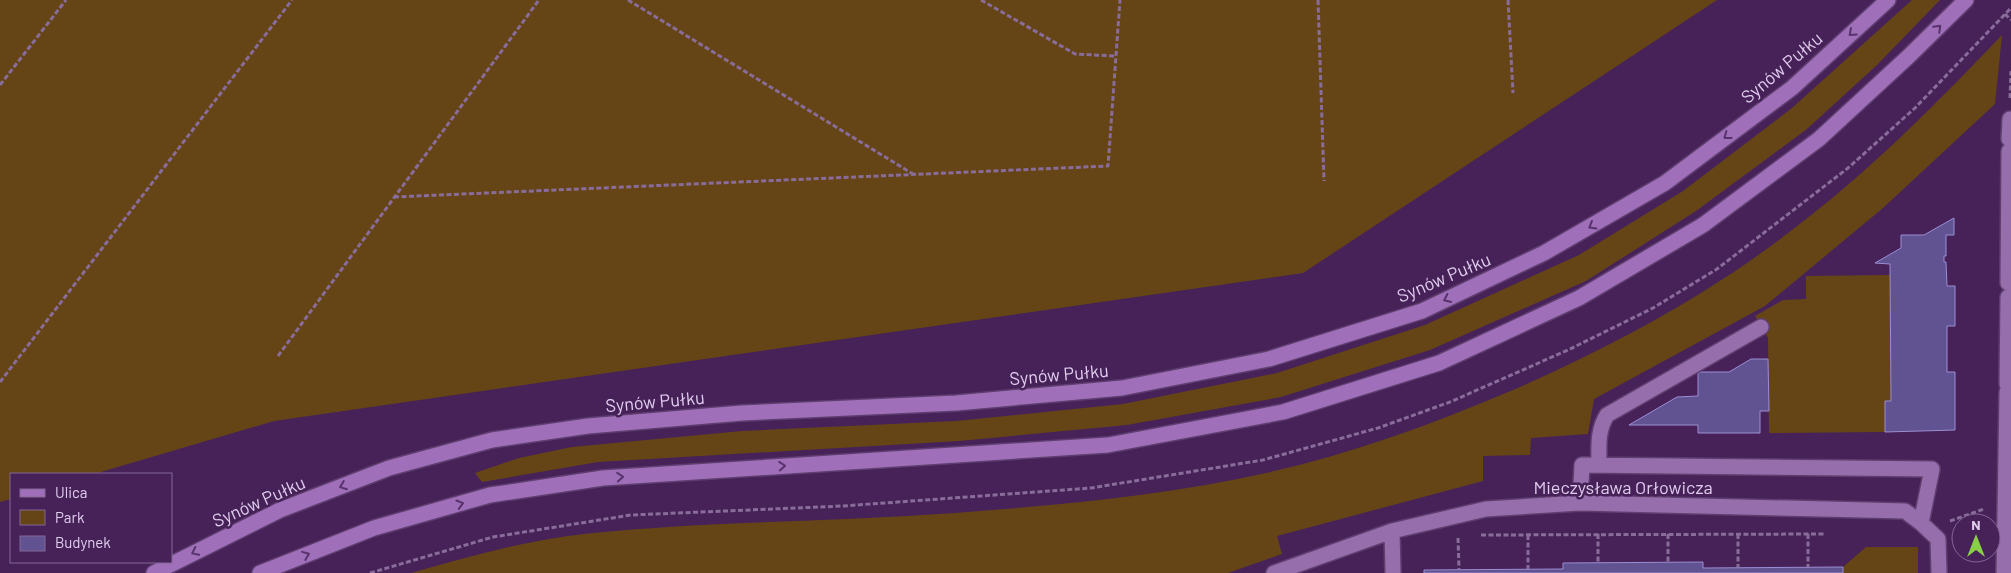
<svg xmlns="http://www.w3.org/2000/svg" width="2011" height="573" viewBox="0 0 2011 573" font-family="Barlow,sans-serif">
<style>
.green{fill:#654516}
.building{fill:#615292;stroke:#9c8ed3}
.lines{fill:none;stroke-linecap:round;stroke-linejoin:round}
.minor-casing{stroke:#5f3e6f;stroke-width:18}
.major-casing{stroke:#5f3e6f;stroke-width:18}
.path{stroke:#896c9a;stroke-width:3;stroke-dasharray:5 2.5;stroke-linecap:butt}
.minor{stroke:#956eab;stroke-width:15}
.major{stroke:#9f70b9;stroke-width:15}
.oneway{stroke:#58326c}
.labels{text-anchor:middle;stroke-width:5;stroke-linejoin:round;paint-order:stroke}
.street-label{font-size:18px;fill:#e1cdee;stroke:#462259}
</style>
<rect width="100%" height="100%" fill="#462259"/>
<!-- green -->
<path class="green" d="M0 0H1717L1303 273 274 421 94 474H11V499L0 502Z
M1912 0H1940L1877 65 1807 129 1696 211 1586 281 1430 350 1281 397 1127 425 959 441 598 462 482 482 475 473 519 458 572 447 742 431 956 421 1123 404 1277 373 1425 325 1579 255 1683 191 1792 108Z
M2002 35 1995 104 1883 208 1765 306 1594 399 1588 434 1531 438 1530 455 1483 456V481L1277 536 1282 554 1228 573H411C453 561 495 549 538 541 580 533 624 530 668 527 763 521 859 520 955 513 1058 505 1164 496 1266 473 1351 454 1433 424 1513 390 1611 347 1707 296 1792 230 1869 172 1936 104 2002 35Z
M1890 275 1891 401H1885V432L1769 433 1768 338 1755 316 1783 300 1806 299V276Z
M1866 547H1918V573H1843V567Z"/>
<!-- building -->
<path class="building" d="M1954 218V235H1946V256H1944V262H1946L1947 286H1955V326H1947V372H1955V430L1885 432V401H1891L1890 264 1875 263 1901 248V235H1924Z
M1751 359H1768L1769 411H1760V433H1698V425H1629L1677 397 1698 396V372H1729Z
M1703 562V568L1843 567V573H1424V570L1563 569V563Z"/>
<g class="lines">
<defs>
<path id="minor" d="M2009 139 2010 119
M2008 283 2009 151
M2007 384 2008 297
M1599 465C1599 447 1597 431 1607 415L1761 327
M1580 503 1582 465 1932 469 1921 523
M1392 531 1393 573
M1274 573 1392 531 1486 509 1580 503 1905 511 1921 523 1938 539 1939 573
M2004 573 2007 392"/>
<path id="major" d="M154 573 280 510 389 468 492 440 588 426 742 413 956 403 1122 388 1269 359 1422 311 1544 253 1665 183 1792 88 1888 0
M260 573 374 528 490 495 603 478 1108 445 1283 412 1439 363 1579 298 1703 225 1819 139 1909 56 1966 0"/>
</defs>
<!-- minor casing -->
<use href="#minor" class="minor-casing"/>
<!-- major casing -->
<use href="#major" class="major-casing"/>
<!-- path -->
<path class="path" d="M628 0 913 174
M981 0 1075 54 1116 56
M1318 0 1324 181
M1508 0 1513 93
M2005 14 2011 20
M0 85 66 0
M2010 98 2011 71
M394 197 1108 166 1120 0
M278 356 539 0
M0 382 292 0
M1950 521 1984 509
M1598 534V562
M1668 534V562
M1738 534V567
M1808 534V567
M1481 535 1825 534
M1528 535V569
M1458 538 1459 569
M370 573 493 537 631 515 843 506 1091 488 1263 460 1378 428 1450 402 1568 350 1653 308 1717 269 1848 168 1915 108 2011 8"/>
<!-- minor -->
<use href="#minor" class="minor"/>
<!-- major -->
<use href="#major" class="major"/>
</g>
<!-- one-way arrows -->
<defs><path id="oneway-chevron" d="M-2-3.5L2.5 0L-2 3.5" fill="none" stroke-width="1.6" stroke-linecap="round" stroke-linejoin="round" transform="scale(1.25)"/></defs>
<g class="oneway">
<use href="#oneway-chevron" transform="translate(1938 28) rotate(-45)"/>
<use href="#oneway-chevron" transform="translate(1852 33) rotate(138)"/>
<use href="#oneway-chevron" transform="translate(1727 136) rotate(143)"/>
<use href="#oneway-chevron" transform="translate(1592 226) rotate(150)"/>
<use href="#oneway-chevron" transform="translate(1447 299) rotate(155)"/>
<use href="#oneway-chevron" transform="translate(782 466) rotate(-4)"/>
<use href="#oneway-chevron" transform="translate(620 477) rotate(-4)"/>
<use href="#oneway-chevron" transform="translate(343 486) rotate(159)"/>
<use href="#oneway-chevron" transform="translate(460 504) rotate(-16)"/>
<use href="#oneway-chevron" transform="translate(195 552) rotate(154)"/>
<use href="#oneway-chevron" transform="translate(306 555) rotate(-22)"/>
</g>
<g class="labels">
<!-- street labels -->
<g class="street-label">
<text transform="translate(1782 68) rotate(-40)" y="6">Synów Pułku</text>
<text transform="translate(1444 278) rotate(-23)" y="6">Synów Pułku</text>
<text transform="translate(1059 375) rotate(-5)" y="6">Synów Pułku</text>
<text transform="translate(655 402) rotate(-5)" y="6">Synów Pułku</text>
<text x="1623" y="494">Mieczysława Orłowicza</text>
<text transform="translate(259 502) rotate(-24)" y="6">Synów Pułku</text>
</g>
</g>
<!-- legend -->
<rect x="10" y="473" width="162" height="90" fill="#462259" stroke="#846695"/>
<rect x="20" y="489" width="25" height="8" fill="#9f70b9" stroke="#846695"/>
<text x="55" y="498" font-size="15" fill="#e1cdee">Ulica</text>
<rect x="20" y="510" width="25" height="15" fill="#654516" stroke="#846695"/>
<text x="55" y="523" font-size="15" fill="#e1cdee">Park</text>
<rect x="20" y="536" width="25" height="15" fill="#615292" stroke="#846695"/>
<text x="55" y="548" font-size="15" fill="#e1cdee">Budynek</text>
<!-- north arrow -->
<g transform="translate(1976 538)"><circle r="24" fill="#462259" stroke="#846695"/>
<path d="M0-4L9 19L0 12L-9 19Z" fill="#89cf48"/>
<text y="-8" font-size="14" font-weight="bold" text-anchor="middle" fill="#e1cdee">N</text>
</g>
</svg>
